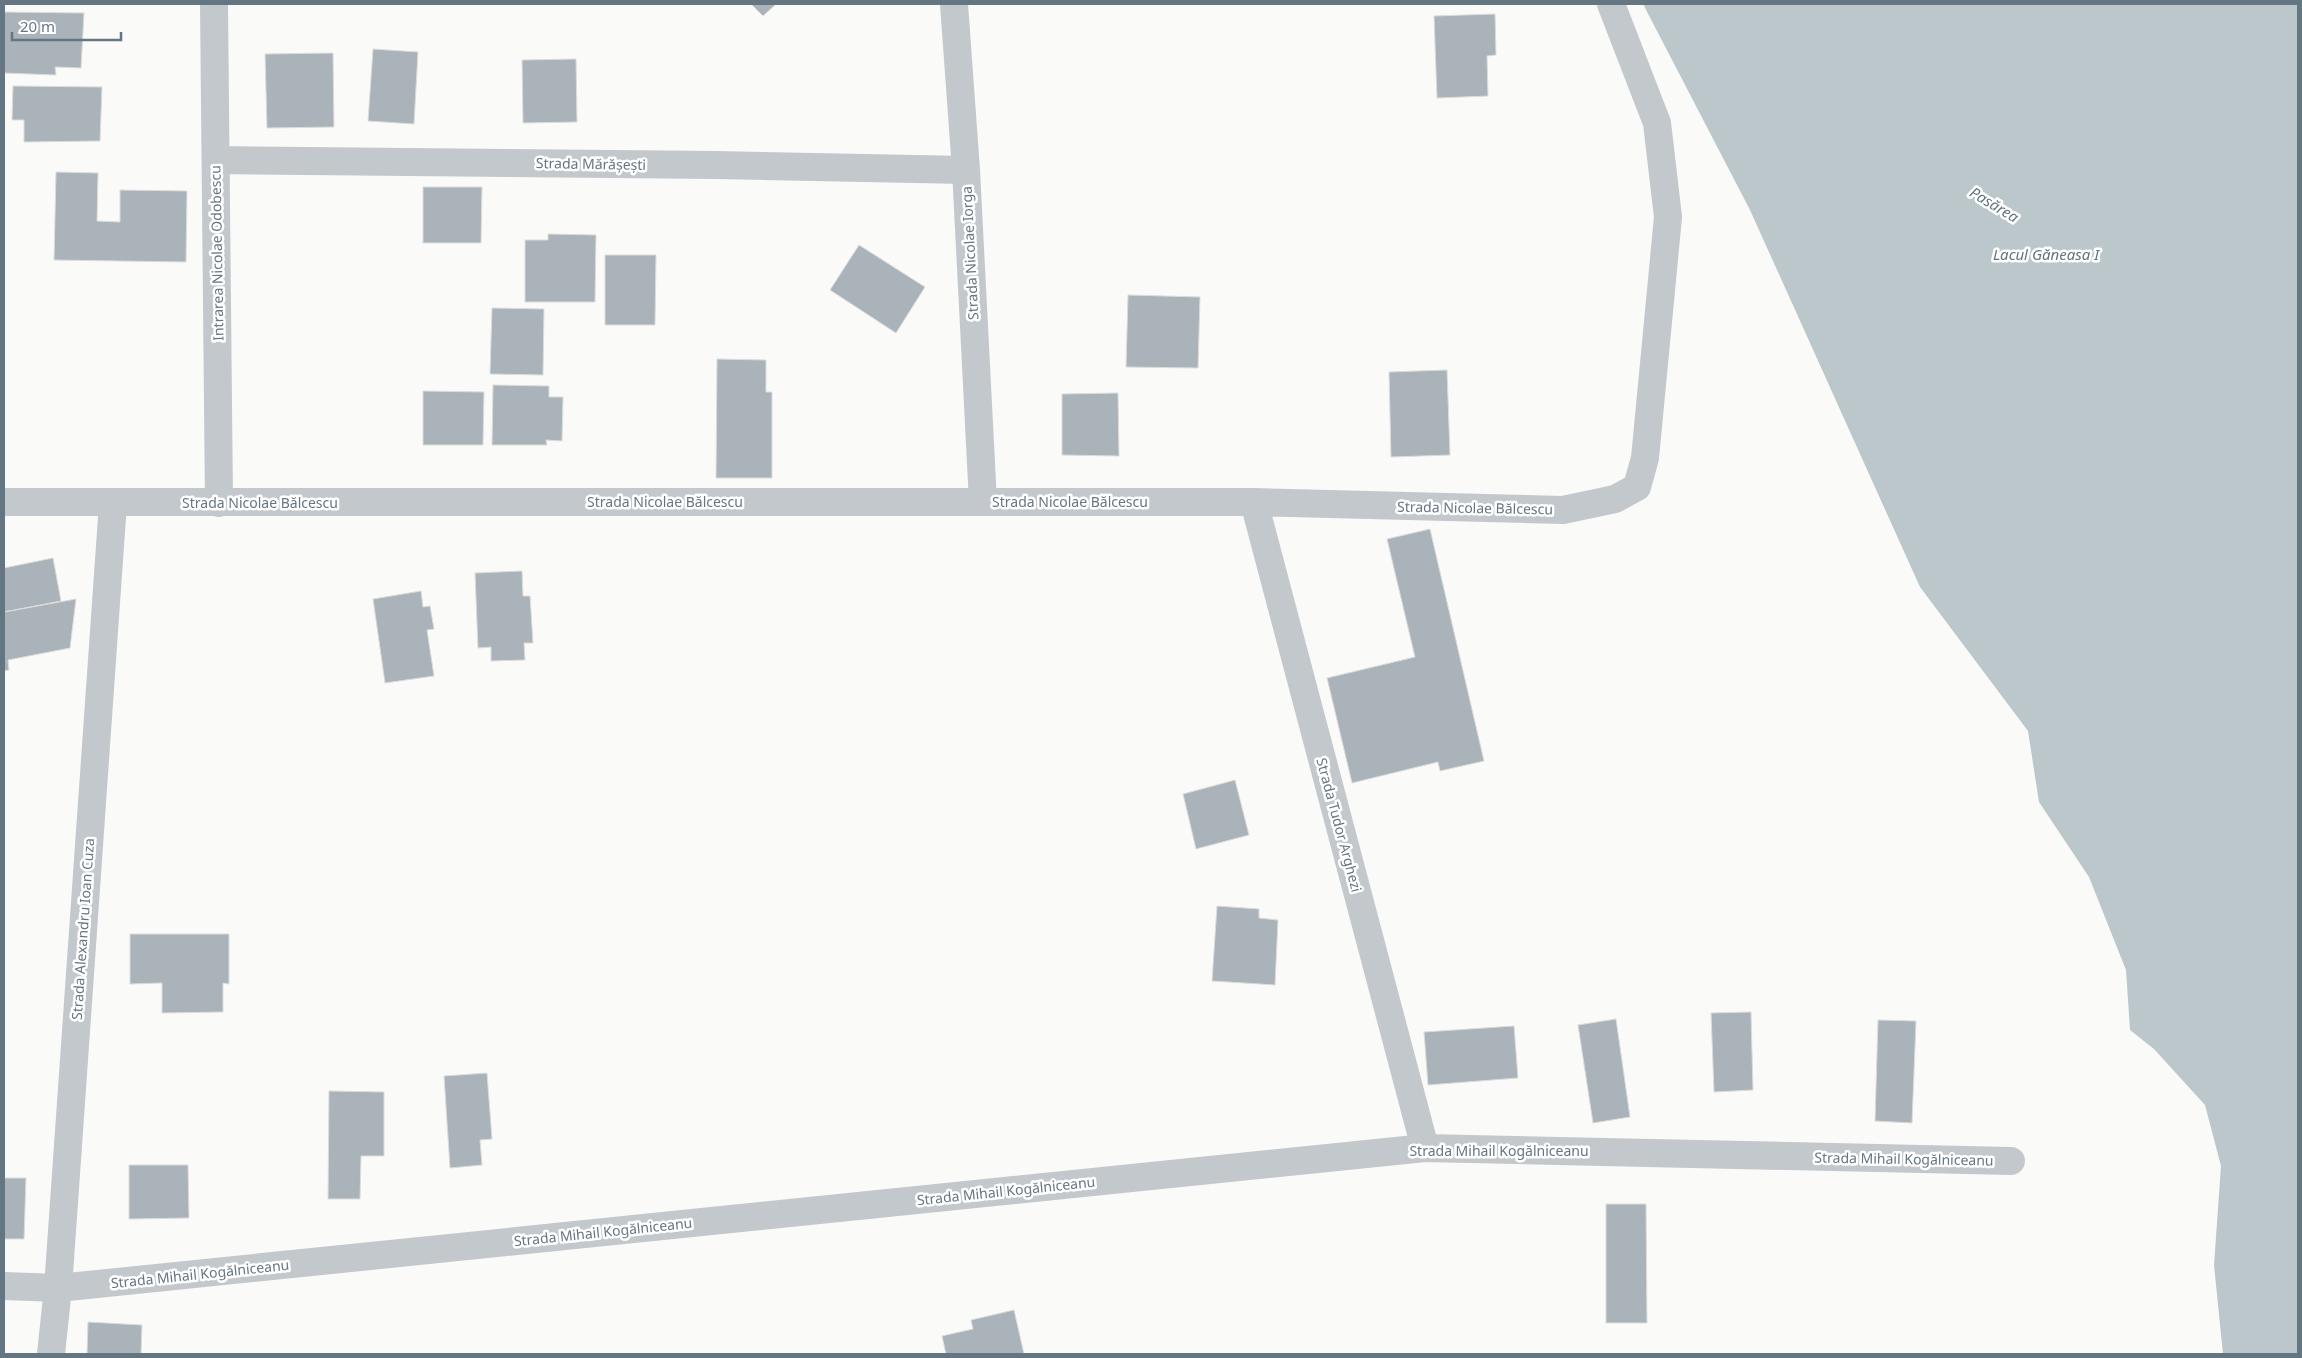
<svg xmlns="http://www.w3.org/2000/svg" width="2302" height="1358" viewBox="0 0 2302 1358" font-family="'Noto Sans',sans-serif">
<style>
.water{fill:#bbc7cb}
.building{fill:#aab3b9;stroke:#dcdcda}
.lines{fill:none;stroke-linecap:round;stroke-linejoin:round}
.minor{stroke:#c3c8cc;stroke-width:28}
.labels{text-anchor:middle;stroke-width:5;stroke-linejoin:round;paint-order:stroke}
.street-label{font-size:14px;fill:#657683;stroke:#fff}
.water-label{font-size:15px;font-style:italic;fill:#60757c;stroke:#fff}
</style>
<rect width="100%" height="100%" fill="#fafaf8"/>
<!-- water -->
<path class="water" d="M1643 4H2298V1354H2223L2214 1265 2221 1166 2205 1105 2154 1049 2130 1030 2126 970 2089 877 2039 802 2028 731 1920 587 1750 210Z"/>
<!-- building -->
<path class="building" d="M751 4H776L763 16Z
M4 12 84 13 81 68 55 67 56 75 4 73Z
M1495 14 1496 55 1487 56 1488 96 1437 98 1434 16Z
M373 49 418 52 414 124 368 121Z
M333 53 334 127 267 128 265 54Z
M576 59 577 122 523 123 522 60Z
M13 86 102 87 100 141 24 142V120H12Z
M56 172 98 173 97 221 120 222V190L187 191 186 262 54 260Z
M423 187H482L481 243H423Z
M548 234 596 235 595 302H525V240H548Z
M859 245 925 287 896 333 830 290Z
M605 255H656L655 325H605Z
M1128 295 1200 297 1198 368 1126 367Z
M492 308 544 309 543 375 490 374Z
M717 359 766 360V392H772V478H716Z
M1447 370 1450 455 1391 457 1389 372Z
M493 385 549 386V397H563L562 441 546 440 547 445H492Z
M423 391 484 392 483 445H423Z
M1118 393 1119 456 1062 455V394Z
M1430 529 1484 761 1440 771 1438 762 1352 783 1327 678 1415 657 1387 539Z
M53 558 61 601 4 612V568Z
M522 571 523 596H530L533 643H524L525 660 491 661V647L478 648 475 573Z
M421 591 423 607 430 606 434 629 427 630 434 676 385 683 373 599Z
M76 599 70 648 8 660 9 670 4 671V612Z
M1235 780 1249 835 1196 849 1183 794Z
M1217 906 1259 909V918L1278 920 1275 985 1212 981Z
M130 934H229V984L223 983V1012L162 1013V983L130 984Z
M1751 1012 1753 1090 1714 1092 1711 1013Z
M1616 1019 1630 1117 1593 1123 1578 1025Z
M1878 1020 1916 1021 1912 1123 1875 1121Z
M1514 1026 1518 1078 1428 1085 1424 1032Z
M487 1073 492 1139 480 1140 482 1165 450 1168 444 1076Z
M329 1091 384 1092V1156H361L360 1199H328Z
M129 1165H188L189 1218 129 1219Z
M4 1178H26L24 1239H4Z
M1606 1204H1646L1647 1323H1606Z
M1014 1310 1024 1354H946L942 1336 973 1329 971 1320Z
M88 1322 142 1325 141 1354H87Z"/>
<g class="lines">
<!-- minor -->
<path class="minor" d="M214 4 219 503
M954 4 966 170 983 502
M216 160 716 165 966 170
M4 502H1254L1563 510 1615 499 1637 487 1645 458 1668 217 1657 123 1611 4
M1254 502 1425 1148
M4 1286 58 1288 1425 1148 2011 1161
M51 1354 58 1288 113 503"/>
</g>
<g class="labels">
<!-- street labels -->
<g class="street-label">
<text transform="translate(591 164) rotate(1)" y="5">Strada Mărășești</text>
<text transform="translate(217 253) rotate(-91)" y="5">Intrarea Nicolae Odobescu</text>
<text transform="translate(970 253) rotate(-93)" y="5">Strada Nicolae Iorga</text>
<text x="665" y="507">Strada Nicolae Bălcescu</text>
<text x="1070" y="507">Strada Nicolae Bălcescu</text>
<text x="260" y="508">Strada Nicolae Bălcescu</text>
<text transform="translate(1475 508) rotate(1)" y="5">Strada Nicolae Bălcescu</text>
<text transform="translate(1339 825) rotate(75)" y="5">Strada Tudor Arghezi</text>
<text transform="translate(83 929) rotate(-86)" y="5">Strada Alexandru Ioan Cuza</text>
<text x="1499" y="1156">Strada Mihail Kogălniceanu</text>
<text transform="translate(1904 1159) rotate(1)" y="5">Strada Mihail Kogălniceanu</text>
<text transform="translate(1006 1191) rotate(-6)" y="5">Strada Mihail Kogălniceanu</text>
<text transform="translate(603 1232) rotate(-6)" y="5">Strada Mihail Kogălniceanu</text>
<text transform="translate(200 1274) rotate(-6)" y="5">Strada Mihail Kogălniceanu</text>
</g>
<!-- water labels -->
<g class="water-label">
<text transform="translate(1994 205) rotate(31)" y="5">Pasărea</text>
<text x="2046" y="260">Lacul Găneasa I</text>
</g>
</g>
<!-- border -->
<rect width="2302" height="1358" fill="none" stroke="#657683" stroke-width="10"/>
<!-- scale -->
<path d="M12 32v8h109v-8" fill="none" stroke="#657683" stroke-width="2.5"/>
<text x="20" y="32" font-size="15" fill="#657683" stroke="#ffffff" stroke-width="4" paint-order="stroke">20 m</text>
</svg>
